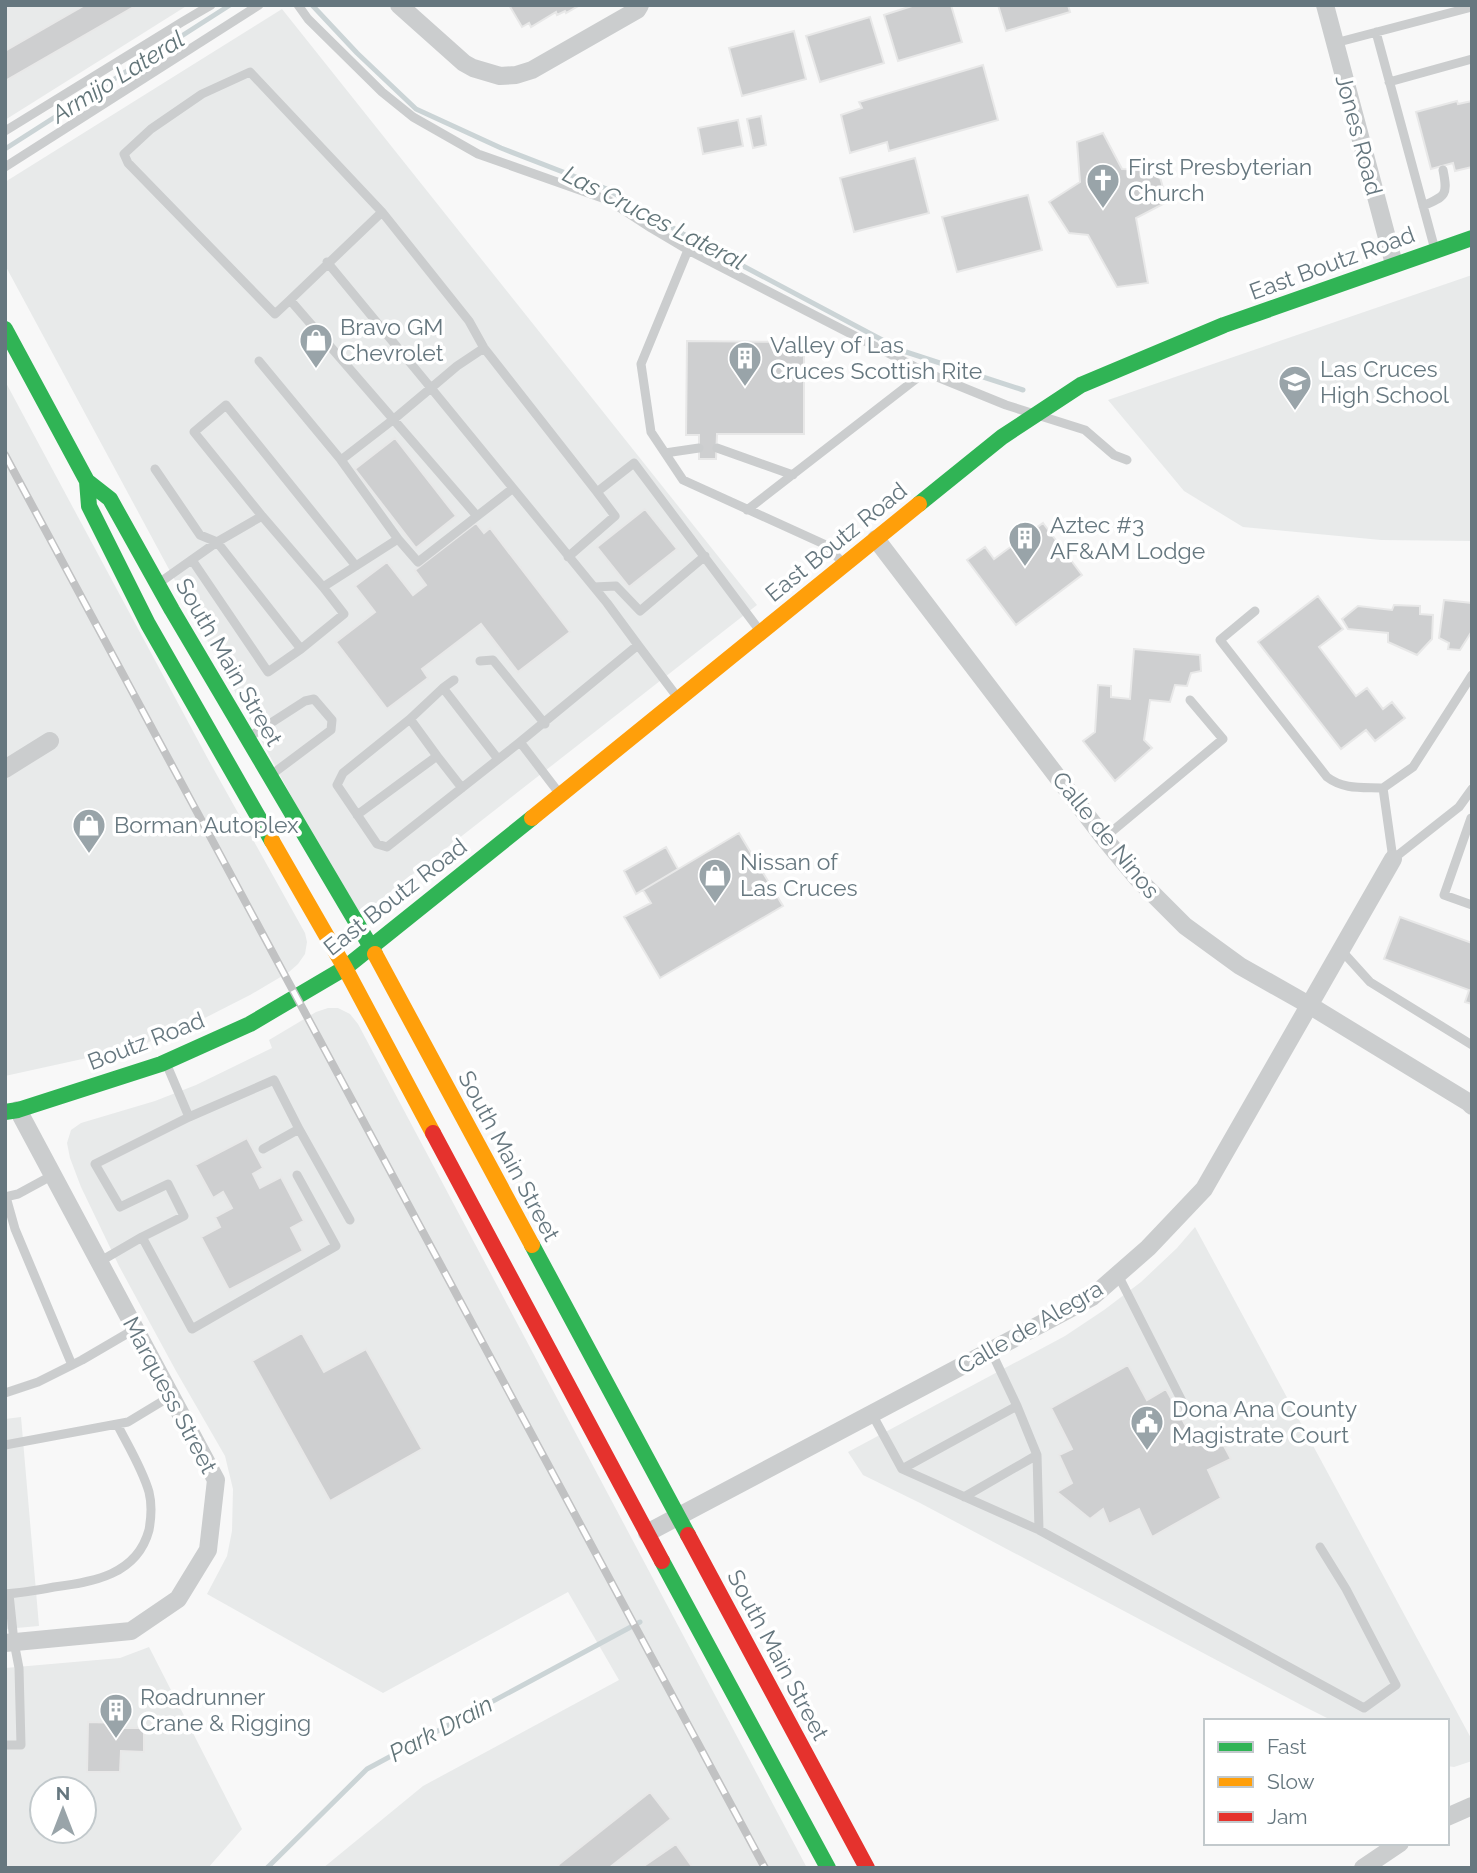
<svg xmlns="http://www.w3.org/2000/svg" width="1477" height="1873" viewBox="0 0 1477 1873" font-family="Raleway,sans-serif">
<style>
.built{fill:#e8eaea;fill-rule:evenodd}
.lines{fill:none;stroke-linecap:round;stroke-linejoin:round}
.stream{stroke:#cbd4d6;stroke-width:5}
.building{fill:#cecfd0;stroke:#e8e8e8;stroke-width:2}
.lane{stroke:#cbcdce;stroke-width:9}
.street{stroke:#cbcdce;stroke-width:18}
.fast{stroke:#30b455;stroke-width:16}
.slow{stroke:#ff9f0a;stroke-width:16}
.jam{stroke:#e5322d;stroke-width:16}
.rail-casing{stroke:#c1c2c3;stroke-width:8}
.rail{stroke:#fff;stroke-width:5;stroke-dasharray:16;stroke-linecap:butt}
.labels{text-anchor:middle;stroke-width:7;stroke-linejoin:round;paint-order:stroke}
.street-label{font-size:23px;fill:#66777f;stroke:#fff}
.poi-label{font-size:23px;fill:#66777f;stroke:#fff;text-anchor:start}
.water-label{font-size:24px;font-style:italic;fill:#627579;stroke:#fff}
</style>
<rect width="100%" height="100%" fill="#f8f8f8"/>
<!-- built -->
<path class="built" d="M5 5H188L5 120Z
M282 9 757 605 357 918 5 265V182Z
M1472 275V541L1381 540 1243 527 1184 491 1108 400Z
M5 381 208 759 305 933 307 942 305 954 298 964 289 972 250 995 195 1023 137 1047 5 1076Z
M328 1008H338L350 1014 358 1024 807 1868H323L423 1786 619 1680 568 1592 383 1693 207 1594 227 1556 232 1531 233 1489 225 1456 176 1371 119 1266 81 1187 70 1158 67 1143 71 1130 81 1123 155 1101 196 1085 272 1048 269 1040 316 1012Z
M1195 1227 1472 1740V1761L1454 1767 1447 1766V1721H1333L1305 1707 920 1503 863 1475 848 1452 1065 1336 1104 1310 1141 1282 1177 1248Z
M21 1417 39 1626 5 1629V1419Z
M149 1647 242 1829 208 1868H5V1668L120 1658ZM42 1789H84V1831H42Z"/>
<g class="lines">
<!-- stream -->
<path class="stream" d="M312 5 357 53 416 109 501 148 607 189 683 234 903 351 1023 390
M5 149 230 5
M267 1868 367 1769 640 1622"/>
</g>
<!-- building -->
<path class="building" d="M85 5H137L5 81V51Z
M509 5H580L566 13 565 11 557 15 556 12 531 27 529 23 522 27Z
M915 5H951L962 42 898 61 884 15Z
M998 5H1068L1070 12 1006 31Z
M870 17 884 63 820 82 806 36Z
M794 31 806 79 742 96 729 48Z
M983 65 998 120 889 151 887 142 850 153 841 115 862 108 859 102Z
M1457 101 1458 104 1472 101V167L1455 171 1453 163 1431 169 1416 112Z
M761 116 766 145 753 148 747 119Z
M738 120 743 146 703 154 698 128Z
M1103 133 1122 169 1158 170 1167 202 1136 218 1148 283 1117 287 1088 235 1069 233 1049 202 1080 182 1077 142Z
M915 158 929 213 854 232 840 178Z
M1028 195 1042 250 957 272 942 217Z
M687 341 804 342V434H717L716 459H699V435H686Z
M395 438 456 516 416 548 355 469Z
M645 509 677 549 629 587 597 547Z
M476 523 484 533 490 528 570 632 518 672 481 624 422 669 428 678 387 709 336 642 375 612 355 586 387 562 413 595 426 585 415 570Z
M1043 523 1082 575 1016 625 967 560 985 547 994 559Z
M1318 596 1343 629 1319 647 1356 696 1367 688 1383 709 1392 702 1405 718 1375 741 1366 730 1341 749 1258 642Z
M1444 600 1472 603V631L1460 650 1448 649 1449 643 1439 638Z
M1394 605 1420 606V614L1433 615 1432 639 1417 655 1388 642V633L1348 629 1342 619 1358 606 1392 610Z
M1134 649 1200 655 1201 671 1191 673 1187 686 1175 685 1170 702 1150 700 1144 740 1152 748 1115 781 1083 741 1095 732 1098 685 1111 686V697L1130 699Z
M739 833 783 906 660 978 624 917 651 903 643 890Z
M666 847 678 869 636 894 624 871Z
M1400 917 1472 943V1004L1465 1002 1469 990 1384 959Z
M247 1138 263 1168 253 1174 260 1188 281 1177 304 1221 291 1228 303 1251 229 1290 201 1237 220 1227 215 1217 232 1208 223 1192 213 1198 195 1165Z
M302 1333 324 1372 366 1349 422 1449 330 1501 252 1361Z
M1128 1365 1147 1400 1166 1389 1195 1443 1216 1431 1231 1459 1208 1470 1221 1498 1152 1537 1139 1509 1109 1524 1103 1509 1090 1519 1057 1492 1072 1483 1059 1455 1072 1449 1051 1408Z
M88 1722 121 1723V1728H144V1752L121 1751 120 1772H87Z
M650 1792 671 1819 609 1868H560L558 1865Z
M676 1844 693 1868H641Z"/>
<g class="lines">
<!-- lane -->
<path class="lane" d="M298 5 308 19 382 92 413 117 478 154 608 200 651 228 688 250 925 372 1006 405 1085 430 1114 455 1127 460
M1376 32 1434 246
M1335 43 1472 7
M1389 82 1472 59
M5 131 182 22 211 5
M5 167 259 5
M1423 206C1446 196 1448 195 1443 170
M688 250 641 364 651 432 683 480 826 545 843 563
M327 262 431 388 457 366 484 348
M290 300 382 212
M259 361 341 460
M717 448 793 475
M665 453 699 448
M155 469 200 535 217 542 301 649
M747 510 925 372
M262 516 194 432 226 405 356 566
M477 516 290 300 275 314 128 163 124 154 151 129 202 94 250 72 382 212 469 321 484 348 597 492 634 463 760 631
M398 539 418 562 512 489
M568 557 615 516 597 492
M192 560 268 672 301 649 344 614 323 587
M159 583 217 542 262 516 323 587 398 539 341 460 394 419 431 388 607 603 638 645
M594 587 616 586 640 611 705 556
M1255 611 1220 640 1327 777C1344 790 1363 787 1383 788
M480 661 493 660 545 724
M443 688 454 680
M410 719 437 756
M249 737 305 701 314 699 332 720 331 730 271 775
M520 742 638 645 678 698
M498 759 443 688 410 719 343 773 337 785 377 844 387 847 520 742 559 793
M357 815 437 756 462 788
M1471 818 1444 895 1472 905
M1104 838 1223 739 1190 700
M1393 859 1383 788 1413 767 1472 675
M1393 859 1459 807 1472 789
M1341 950 1370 982 1472 1045
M189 1117 274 1080 299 1129 263 1149
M299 1129 350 1220
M5 1197 18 1194 53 1175
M6 1197 15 1229 72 1365
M142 1237 192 1329 336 1246 297 1175
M99 1262 142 1237 184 1216 168 1184 120 1207 95 1164 189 1117 166 1063
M1118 1275 1188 1413
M5 1393 38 1382 82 1360 135 1329
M1017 1406 1037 1455 1039 1530 1364 1708 1396 1685 1346 1589 1320 1547
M872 1414 902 1469 1017 1406 991 1351
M5 1445 128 1422 171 1396
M902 1469 1039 1530
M964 1497 1037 1455
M5 1594C21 1593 38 1590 54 1587 93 1582 137 1575 149 1530 151 1519 152 1504 149 1492 142 1468 128 1446 117 1424
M5 1745H21L19 1668 14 1642 9 1594"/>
<!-- street -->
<path class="street" d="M399 5 464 63 473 68 500 76 516 75 532 70 637 10 640 5
M1325 5 1394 264
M876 539 1104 838 1138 879 1185 926 1240 966 1309 1005 1468 1102 1472 1106
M5 769 50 741
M647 1533 1092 1297 1148 1248 1204 1189 1393 859
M5 1643 131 1631 178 1599 208 1550 216 1480 18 1110
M1447 1817 1472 1806
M1363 1868 1400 1843"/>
<!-- fast -->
<path class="fast" d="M5 329 87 481 89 506 148 624 272 841
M87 481 110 499 172 610 375 954
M919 504 1002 437 1081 385 1224 325 1472 238
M5 1112 18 1110 161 1064 250 1024 345 968 532 818
M532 1245 688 1535
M662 1561 828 1868"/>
<!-- slow -->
<path class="slow" d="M532 818 919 504
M272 841 345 968 433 1133
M375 954 532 1245"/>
<!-- jam -->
<path class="jam" d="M433 1133 662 1561
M688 1535 867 1868"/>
<defs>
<path id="rail" d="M5 455 765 1868"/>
</defs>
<!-- rail casing -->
<use href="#rail" class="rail-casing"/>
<!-- rail -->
<use href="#rail" class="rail"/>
</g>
<!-- icons -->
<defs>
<symbol id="church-pin" viewBox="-11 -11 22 30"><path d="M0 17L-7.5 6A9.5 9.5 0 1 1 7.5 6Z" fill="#99a4a9" stroke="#fff"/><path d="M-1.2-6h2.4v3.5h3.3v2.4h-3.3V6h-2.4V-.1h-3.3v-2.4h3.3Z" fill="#fff"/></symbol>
<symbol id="shop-pin" viewBox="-11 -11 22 30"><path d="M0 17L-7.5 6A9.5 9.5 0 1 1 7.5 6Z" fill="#99a4a9" stroke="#fff"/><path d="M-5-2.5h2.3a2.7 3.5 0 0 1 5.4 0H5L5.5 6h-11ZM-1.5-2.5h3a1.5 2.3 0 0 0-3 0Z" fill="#fff"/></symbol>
<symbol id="building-pin" viewBox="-11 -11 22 30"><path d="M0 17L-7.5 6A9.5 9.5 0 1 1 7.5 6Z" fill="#99a4a9" stroke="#fff"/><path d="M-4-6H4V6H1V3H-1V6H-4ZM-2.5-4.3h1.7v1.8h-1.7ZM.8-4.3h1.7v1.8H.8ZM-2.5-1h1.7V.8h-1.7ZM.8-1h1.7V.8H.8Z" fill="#fff"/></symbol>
<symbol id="school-pin" viewBox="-11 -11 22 30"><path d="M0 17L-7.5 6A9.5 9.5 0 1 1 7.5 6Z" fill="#99a4a9" stroke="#fff"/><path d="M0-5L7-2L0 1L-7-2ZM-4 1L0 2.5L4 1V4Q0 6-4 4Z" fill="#fff"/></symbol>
<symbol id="civic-pin" viewBox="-11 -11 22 30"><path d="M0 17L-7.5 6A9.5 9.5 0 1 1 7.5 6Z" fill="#99a4a9" stroke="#fff"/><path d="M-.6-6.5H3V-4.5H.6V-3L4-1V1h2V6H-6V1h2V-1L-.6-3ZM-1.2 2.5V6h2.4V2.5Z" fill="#fff"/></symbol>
</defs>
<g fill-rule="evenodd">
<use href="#church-pin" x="1084" y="161" width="38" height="52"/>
<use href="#shop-pin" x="297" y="321" width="38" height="52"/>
<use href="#building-pin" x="726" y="339" width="38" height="52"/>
<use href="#school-pin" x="1276" y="363" width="38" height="52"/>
<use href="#building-pin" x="1006" y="519" width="38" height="52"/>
<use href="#shop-pin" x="70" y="806" width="38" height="52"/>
<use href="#shop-pin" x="696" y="856" width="38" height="52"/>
<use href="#civic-pin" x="1128" y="1403" width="38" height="52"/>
<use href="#building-pin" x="97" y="1691" width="38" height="52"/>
</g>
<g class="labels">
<!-- street labels -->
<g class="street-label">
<text transform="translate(1359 135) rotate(75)" y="8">Jones Road</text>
<text transform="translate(1332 263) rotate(-20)" y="8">East Boutz Road</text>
<text transform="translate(836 542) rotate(-39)" y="8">East Boutz Road</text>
<text transform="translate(229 662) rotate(60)" y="8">South Main Street</text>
<text transform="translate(1106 835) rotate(51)" y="8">Calle de Ninos</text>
<text transform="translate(395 897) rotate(-38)" y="8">East Boutz Road</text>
<text transform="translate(146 1041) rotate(-21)" y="8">Boutz Road</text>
<text transform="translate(509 1156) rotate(62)" y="8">South Main Street</text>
<text transform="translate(1030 1327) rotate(-30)" y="8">Calle de Alegra</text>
<text transform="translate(170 1395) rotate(62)" y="8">Marquess Street</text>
<text transform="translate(778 1655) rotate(62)" y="8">South Main Street</text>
</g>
<!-- poi labels -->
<g class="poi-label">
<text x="1128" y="175">First Presbyterian<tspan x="1128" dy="26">Church</tspan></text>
<text x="340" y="335">Bravo GM<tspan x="340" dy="26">Chevrolet</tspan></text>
<text x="770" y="353">Valley of Las<tspan x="770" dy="26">Cruces Scottish Rite</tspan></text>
<text x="1320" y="377">Las Cruces<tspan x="1320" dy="26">High School</tspan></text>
<text x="1050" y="533">Aztec #3<tspan x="1050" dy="26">AF&amp;AM Lodge</tspan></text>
<text x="114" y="833">Borman Autoplex</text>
<text x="740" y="870">Nissan of<tspan x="740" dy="26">Las Cruces</tspan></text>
<text x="1172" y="1417">Dona Ana County<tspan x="1172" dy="26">Magistrate Court</tspan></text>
<text x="140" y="1705">Roadrunner<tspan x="140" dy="26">Crane &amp; Rigging</tspan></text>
</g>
<!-- water labels -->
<g class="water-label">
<text transform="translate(118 77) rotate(-32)" y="8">Armijo Lateral</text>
<text transform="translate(654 218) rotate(27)" y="8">Las Cruces Lateral</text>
<text transform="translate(441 1729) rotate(-28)" y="8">Park Drain</text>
</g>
</g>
<!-- border -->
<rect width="1477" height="1873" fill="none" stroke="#66777f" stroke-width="14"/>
<!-- legend -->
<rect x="1204" y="1719" width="245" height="126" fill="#ffffff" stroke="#c2c9cc" stroke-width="2"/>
<rect x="1218" y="1742" width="35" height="10" fill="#30b455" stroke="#c2c9cc" stroke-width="2"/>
<text x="1267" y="1754" font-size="21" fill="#66777f">Fast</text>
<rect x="1218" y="1777" width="35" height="10" fill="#ff9f0a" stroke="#c2c9cc" stroke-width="2"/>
<text x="1267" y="1789" font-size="21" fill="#66777f">Slow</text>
<rect x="1218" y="1812" width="35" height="10" fill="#e5322d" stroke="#c2c9cc" stroke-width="2"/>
<text x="1267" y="1824" font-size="21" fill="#66777f">Jam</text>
<!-- north arrow -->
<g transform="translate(63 1810)"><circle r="33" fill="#ffffff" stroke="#c2c9cc" stroke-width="2"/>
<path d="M0-5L12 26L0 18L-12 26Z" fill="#99a4a9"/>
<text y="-10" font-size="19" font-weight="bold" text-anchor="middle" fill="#66777f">N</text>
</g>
</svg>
